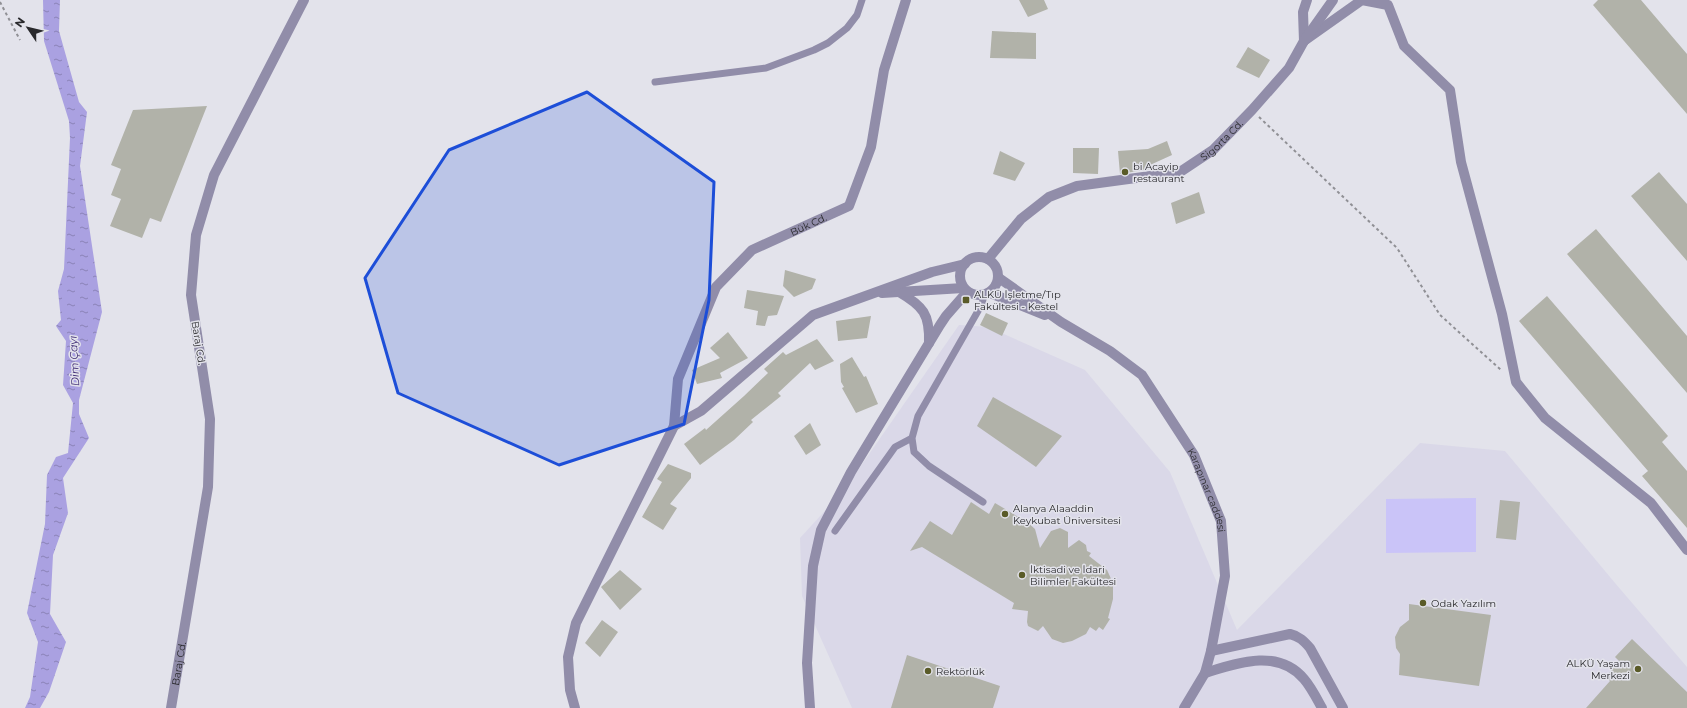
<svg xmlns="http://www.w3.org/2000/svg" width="1687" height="708" viewBox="0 0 1687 708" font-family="Montserrat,sans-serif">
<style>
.built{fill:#dad8e8}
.pitch{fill:#cac4f8}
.water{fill:url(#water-ripples)}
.building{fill:#b1b2a9}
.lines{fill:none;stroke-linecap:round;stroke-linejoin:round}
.path{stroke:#909095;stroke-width:2;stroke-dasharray:3 3;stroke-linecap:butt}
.service{stroke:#918da9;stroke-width:7}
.minor{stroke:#918da9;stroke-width:10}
.tertiary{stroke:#918da9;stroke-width:10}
.marked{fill:#1d4ed8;fill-opacity:0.2;stroke:#1d4ed8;stroke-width:3;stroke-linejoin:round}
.poi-dot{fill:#5a5b28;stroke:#e3e3eb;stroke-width:1.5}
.labels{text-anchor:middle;stroke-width:3;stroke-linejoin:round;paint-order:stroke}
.street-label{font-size:10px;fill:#29292c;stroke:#e3e3eb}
.poi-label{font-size:10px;fill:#29292c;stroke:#e3e3eb;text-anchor:start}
.water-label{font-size:11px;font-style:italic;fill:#3e2b75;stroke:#e3e3eb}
</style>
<defs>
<pattern id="water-ripples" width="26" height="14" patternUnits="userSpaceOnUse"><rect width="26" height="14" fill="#aaa1e1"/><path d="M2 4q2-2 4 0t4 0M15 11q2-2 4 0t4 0" fill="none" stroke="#8a83b7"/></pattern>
</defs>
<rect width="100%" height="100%" fill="#e3e3eb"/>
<!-- built -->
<path class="built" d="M959 325 988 327 1085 370 1170 472 1237 630 1420 443 1505 451 1615 583 1687 667V708H852L802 596 800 538 844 490Z"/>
<!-- pitch -->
<path class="pitch" d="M1476 498V552L1386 553V499Z"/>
<!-- water -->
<path class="water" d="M43 0H60L59 31 79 102 87 112 80 166 102 312 79 400V414L89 438 63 478 68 513 53 555 50 614 66 642 49 692 40 708H25L30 697 38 642 27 613 45 524 47 475 56 457 68 453 73 403 63 385 66 341 56 326 61 320 58 291 64 269 70 138 69 121 44 41Z"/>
<!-- building -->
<path class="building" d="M1019 0H1044L1048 9 1028 17Z
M1598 0H1641L1687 54V114L1593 5Z
M992 31 1036 33V59L990 58Z
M1248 47 1270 60 1259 78 1236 67Z
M207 106 161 222 150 218 142 238 110 226 121 199 111 195 121 169 111 165 133 110Z
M1167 141 1172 155 1150 165V169L1120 174 1118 151 1148 149Z
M1073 148H1099L1098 174 1073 173Z
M1000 151 1025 163 1015 181 993 174Z
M1659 172 1687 204V261L1631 196Z
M1199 192 1205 213 1176 224 1171 203Z
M1596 229 1687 336V393L1567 254Z
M785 270 816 279 812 289 794 297 783 286Z
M747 290 784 296 777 315 768 316 765 326 756 325 758 311 744 308Z
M1547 296 1668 436 1662 442 1687 471V528L1642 476 1648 471 1519 321Z
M986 313 1008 323 1002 336 980 325Z
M871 316 867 338 838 341 836 321Z
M728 332 748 358 720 373 722 378 697 384 692 370 720 358 710 348Z
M817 339 834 361 815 370 810 363 778 393 781 396 751 420 753 422 734 440 700 465 684 444 705 428 706 430 744 396 768 373 764 369 783 352 786 355Z
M852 357 864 377 866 376 878 404 856 413 842 388 844 387 841 382 840 364Z
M993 397 1062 436 1036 467 977 426Z
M810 423 821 445 806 455 794 436Z
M668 464 691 473V478L670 504 677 508 663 530 642 517 662 482 657 479Z
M1500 500 1520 502 1516 540 1496 538Z
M971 502 989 514 995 503 1027 522 1035 529 1040 548 1051 531 1060 528 1068 532V548L1079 540 1086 545 1087 551 1091 553 1089 556 1107 570 1113 583V599L1108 618 1110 619 1103 630 1099 627 1096 631 1090 627 1086 634 1072 641 1063 643 1052 639 1043 626 1038 631 1028 626 1027 622 1028 611 1012 609 1014 603 922 547 910 551 930 521 952 535Z
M620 570 642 589 620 610 601 587Z
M1409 604 1491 615 1479 686 1399 675 1400 654 1396 648 1395 637 1400 627 1409 620Z
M602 620 618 632 600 657 585 643Z
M1632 639 1687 692V708H1586L1610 681 1606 677 1619 661 1615 657Z
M907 655 1000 686 993 708H891Z"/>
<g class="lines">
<!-- path -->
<path class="path" d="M0 2 20 40
M1259 117 1397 248 1440 315 1501 370"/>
<!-- service -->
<path class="service" d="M655 82 766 68 814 50 828 43 847 28 857 15 862 0
M983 502 929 466 914 452 912 438 918 416 982 304 984 295
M835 531 895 447 912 438"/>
<!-- minor -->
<g class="minor">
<path d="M1304 41 1362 0 1388 5 1404 46 1450 90 1461 162 1502 314 1516 382 1545 418 1651 503 1687 550"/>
<path d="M1304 41 1303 12 1307 0"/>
<path id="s1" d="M988 259 1021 219 1049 197 1077 186 1180 172 1213 150 1252 110 1289 68 1304 41 1333 0"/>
<path d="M899 292C923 306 930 314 929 343"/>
<path d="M882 293 963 288"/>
<path id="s2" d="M674 426 678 379 716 287 752 250 849 206 871 147 884 70 906 0"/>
<path d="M575 708 570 690 568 657 576 623 674 426 701 411 813 315 932 272 965 264"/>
</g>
<!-- tertiary -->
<g class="tertiary">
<circle cx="979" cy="276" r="19"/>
<path id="s3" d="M999 278 1061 322 1110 351 1142 375 1194 455 1221 521 1225 576 1211 651 1205 673 1184 708"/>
<path d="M990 293 1045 315"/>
<path d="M1211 651 1290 634C1299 636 1304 641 1310 648L1343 708"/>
<path d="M1205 673C1237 663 1278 648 1304 679 1311 687 1317 699 1322 708"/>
<path id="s4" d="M171 708 208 487 210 419 191 295 196 235 214 175 304 0"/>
<path d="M810 708 807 663 813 566 821 530 851 472 940 325 946 316 967 292"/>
</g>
</g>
<!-- marked area -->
<path class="marked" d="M587 92 714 182 709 300 684 424 559 465 398 393 365 278 449 150Z"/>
<!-- markers -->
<g class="poi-dot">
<circle cx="1125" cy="172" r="4"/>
<rect x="962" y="296" width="8" height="8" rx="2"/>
<circle cx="1005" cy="514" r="4"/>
<circle cx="1022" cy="575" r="4"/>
<circle cx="1423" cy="603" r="4"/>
<circle cx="1638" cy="669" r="4"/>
<circle cx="928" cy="671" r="4"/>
</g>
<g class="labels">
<!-- street labels -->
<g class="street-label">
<text dy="4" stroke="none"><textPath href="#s1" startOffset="274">Sigorta Cd.</textPath></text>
<text dy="4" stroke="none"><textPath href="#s2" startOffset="260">Bük Cd.</textPath></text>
<text transform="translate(199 343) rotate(81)" y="4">Baraj Cd.</text>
<text dy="4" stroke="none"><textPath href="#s3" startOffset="306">Karapınar caddesi</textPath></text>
<text dy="4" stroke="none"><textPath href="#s4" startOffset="45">Baraj Cd.</textPath></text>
</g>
<!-- poi labels -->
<g class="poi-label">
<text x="1133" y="170">bi Acayip<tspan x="1133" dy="12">restaurant</tspan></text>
<text x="974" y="298">ALKÜ İşletme/Tıp<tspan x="974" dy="12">Fakültesi - Kestel</tspan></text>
<text x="1013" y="512">Alanya Alaaddin<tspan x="1013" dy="12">Keykubat Üniversitesi</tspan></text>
<text x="1030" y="573">İktisadi ve İdari<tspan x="1030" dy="12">Bilimler Fakültesi</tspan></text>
<text x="1431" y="607">Odak Yazılım</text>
<text x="1630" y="667" text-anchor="end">ALKÜ Yaşam<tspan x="1630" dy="12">Merkezi</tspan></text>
<text x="936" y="675">Rektörlük</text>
</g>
<!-- water labels -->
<g class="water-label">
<text transform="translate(74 361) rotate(-93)" y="4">Dim Çayı</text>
</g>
</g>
<!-- north arrow -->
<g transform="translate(28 28) rotate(305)" stroke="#e3e3eb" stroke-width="3" paint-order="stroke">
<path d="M0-3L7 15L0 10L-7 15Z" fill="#29292c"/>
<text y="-6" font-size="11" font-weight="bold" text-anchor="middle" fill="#29292c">N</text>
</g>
</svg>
